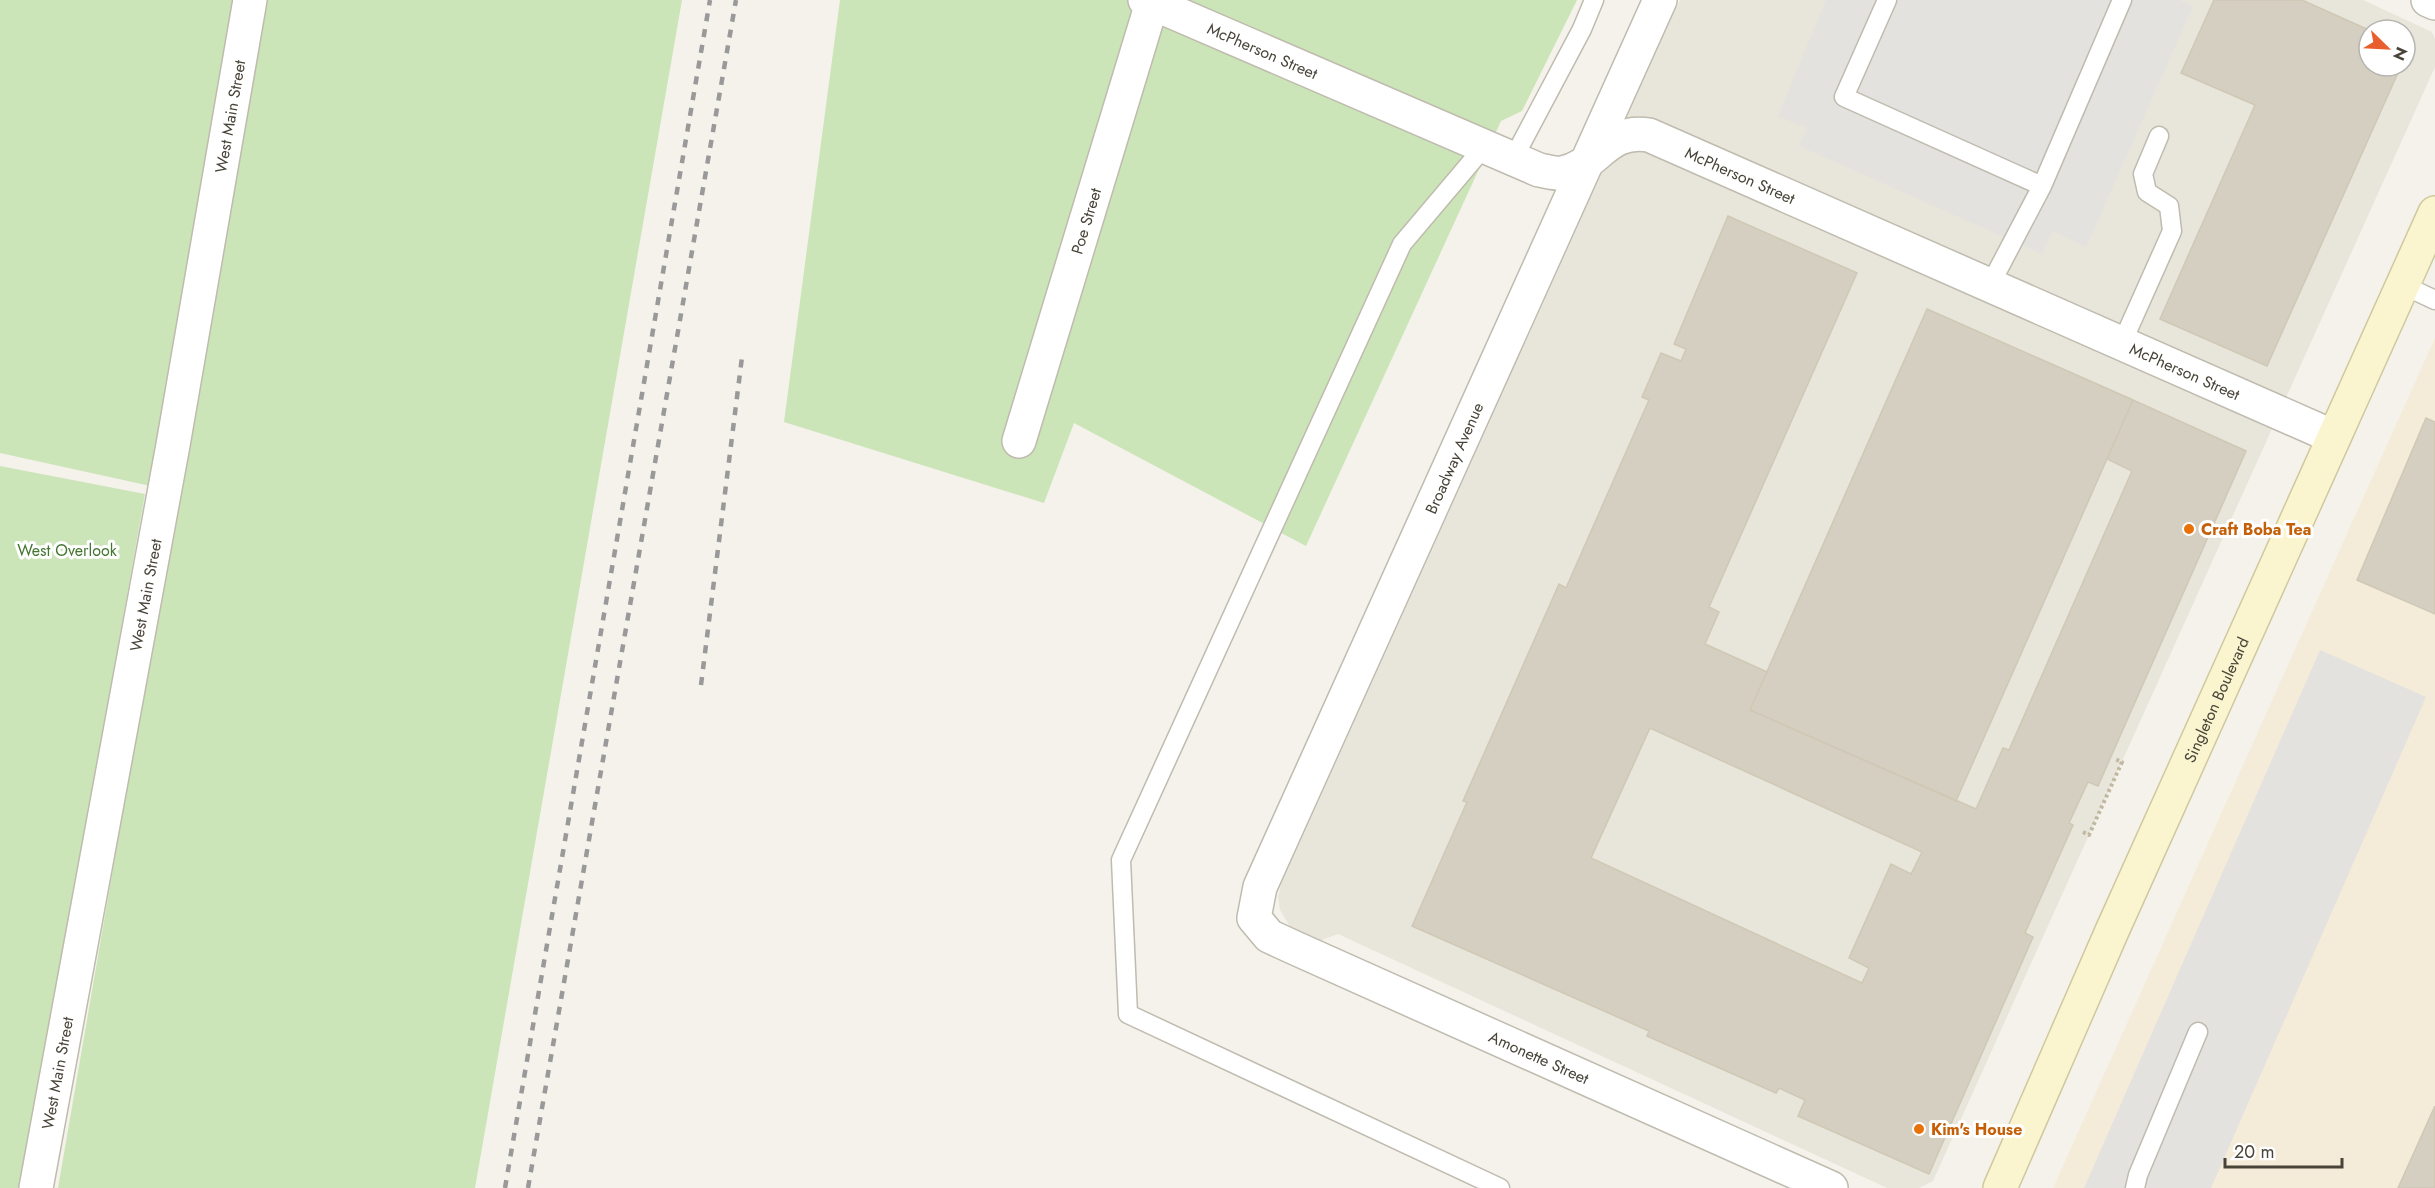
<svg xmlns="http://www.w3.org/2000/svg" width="2435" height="1188" viewBox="0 0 2435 1188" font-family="Jost,sans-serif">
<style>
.residential{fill:#e8e5da;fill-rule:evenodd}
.commercial{fill:#f4ebd9}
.green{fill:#cbe5b8}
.parking{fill:#e3e2df}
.building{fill:#d5cfc1;stroke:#cfc8b5;stroke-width:1.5;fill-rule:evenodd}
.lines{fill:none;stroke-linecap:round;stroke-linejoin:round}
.lane-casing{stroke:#bfbbae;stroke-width:21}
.street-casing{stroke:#bfbbae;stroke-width:36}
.secondary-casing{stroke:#d0c89f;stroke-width:36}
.path{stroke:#c0b8a1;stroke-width:4;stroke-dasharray:3 3;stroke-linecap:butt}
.lane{stroke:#fff;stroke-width:18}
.street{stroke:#fff;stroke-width:33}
.secondary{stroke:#faf5cf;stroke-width:33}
.rail{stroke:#999;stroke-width:4.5;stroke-dasharray:8 8;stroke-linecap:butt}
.food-dot{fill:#e8710a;stroke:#fff;stroke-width:2}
.labels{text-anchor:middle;stroke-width:6;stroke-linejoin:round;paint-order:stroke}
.street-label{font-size:16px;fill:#484439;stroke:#fff}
.food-label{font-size:16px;font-weight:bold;fill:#c56008;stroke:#fff;text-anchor:start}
.park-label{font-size:16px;fill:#437631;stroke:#fff}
</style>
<rect width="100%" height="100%" fill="#f4f2eb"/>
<!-- residential -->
<path class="residential" d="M1680 0H2363L2432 32 2435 39V67L1933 1181 1919 1188H1887L1338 934 1319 941 1292 930 1280 910 1278 897 1281 885ZM2369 30H2405V66H2369Z"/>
<!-- commercial -->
<path class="commercial" d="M2435 338V1188H2053Z"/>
<!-- green -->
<path class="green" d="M0 0H682L475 1188H58L178 492 0 453Z
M840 0H1577L1522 111 1501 121 1306 546 1074 423 1044 503 784 422Z
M0 466 145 494 22 1188H0Z"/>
<!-- parking -->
<path class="parking" d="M1826 0H2179L2193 6 2086 247 2052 231 2042 254 1799 146 1807 128 1778 116Z
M2320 650 2426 697 2211 1188H2084Z"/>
<!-- building -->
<path class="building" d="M2214 0H2302L2369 30V66H2401L2267 366 2160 319 2255 105 2181 73Z
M1728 216 1857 273 1709 607 1719 612 1705 644 1767 672 1750 710 1976 809 2003 748 2009 750 2132 471 2107 459 2133 400 2246 451 2098 786 2088 782 2069 823 2073 825 2025 933 2033 937 1929 1174 1798 1116 1805 1100 1779 1088 1776 1093 1647 1036 1649 1031 1412 926 1467 802 1463 801 1559 584 1566 588 1649 400 1642 397 1661 353 1681 361 1686 349 1674 344ZM1650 728 1922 852 1911 874 1891 864 1849 958 1869 968 1862 983 1591 858Z
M1927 309 2133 400 1956 801 1750 710Z
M2426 418 2435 422V614L2357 580Z
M2435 1106V1188H2398L2434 1108Z"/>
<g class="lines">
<defs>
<path id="lane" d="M1887 0 1844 97 2042 186
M1484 147 1402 244 1121 860 1128 1014 1500 1188
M1513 159 1582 29 1594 0
M1990 285 2042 186 2122 0
M2403 285 2435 300
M2122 343 2172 231 2169 206 2147 192 2143 174 2159 136
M2135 1188 2138 1175 2198 1032"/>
<g id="street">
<path id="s1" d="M1145 0 1539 170C1546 171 1556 174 1562 173 1599 166 1605 128 1649 135L2334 437"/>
<path id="s2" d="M1660 0 1260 887 1254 918 1269 936 1295 948 1831 1188"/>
<path d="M2428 0 2435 3"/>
<path id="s3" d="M1019 441 1152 3"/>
<path id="s4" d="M36 1188 173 445 250 0"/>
</g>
<g id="secondary">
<path id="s5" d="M2000 1188 2112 931 2435 213"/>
</g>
</defs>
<!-- lane casing -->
<use href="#lane" class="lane-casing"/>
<!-- street casing -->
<use href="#street" class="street-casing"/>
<!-- secondary casing -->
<use href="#secondary" class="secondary-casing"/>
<!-- path -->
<path class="path" d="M2083 832 2089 835 2122 762 2115 759"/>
<!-- lane -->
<use href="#lane" class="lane"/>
<!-- street -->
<use href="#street" class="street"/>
<!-- secondary -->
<use href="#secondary" class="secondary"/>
<!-- rail -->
<path class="rail" d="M701 685 742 357
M505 1188 710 0
M528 1188 736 0"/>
</g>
<!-- markers -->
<g class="food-dot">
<circle cx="2189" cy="529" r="6"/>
<circle cx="1919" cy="1129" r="6"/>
</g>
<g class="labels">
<!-- street labels -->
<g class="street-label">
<text dy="6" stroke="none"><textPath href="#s1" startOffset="128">McPherson Street</textPath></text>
<text dy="6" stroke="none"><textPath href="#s4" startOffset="1089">West Main Street</textPath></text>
<text dy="6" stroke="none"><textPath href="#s1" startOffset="650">McPherson Street</textPath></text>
<text dy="6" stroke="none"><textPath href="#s3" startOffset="230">Poe Street</textPath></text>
<text dy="6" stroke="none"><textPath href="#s1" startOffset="1136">McPherson Street</textPath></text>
<text transform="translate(1454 458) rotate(-66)" y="6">Broadway Avenue</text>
<text dy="6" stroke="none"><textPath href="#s4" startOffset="603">West Main Street</textPath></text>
<text dy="6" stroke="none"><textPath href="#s5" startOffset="534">Singleton Boulevard</textPath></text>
<text dy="6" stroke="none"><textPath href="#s2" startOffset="1324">Amonette Street</textPath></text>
<text dy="6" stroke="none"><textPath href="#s4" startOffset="117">West Main Street</textPath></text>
</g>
<!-- food labels -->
<g class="food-label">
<text x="2201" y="535">Craft Boba Tea</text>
<text x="1931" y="1135">Kim's House</text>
</g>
<!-- park labels -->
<g class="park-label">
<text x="67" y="556">West Overlook</text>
</g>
</g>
<!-- north arrow -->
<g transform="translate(2387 48) rotate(114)"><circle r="28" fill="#ffffff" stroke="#b6b4b0" stroke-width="1.5"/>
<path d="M0-4.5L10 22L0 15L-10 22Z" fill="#e85e2e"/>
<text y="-9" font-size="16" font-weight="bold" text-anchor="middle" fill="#484439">N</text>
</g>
<!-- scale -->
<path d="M2225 1158v9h117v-9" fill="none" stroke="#484439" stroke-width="3"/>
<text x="2234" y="1158" font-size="18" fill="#484439" stroke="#ffffff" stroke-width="4.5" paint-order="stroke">20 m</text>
</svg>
